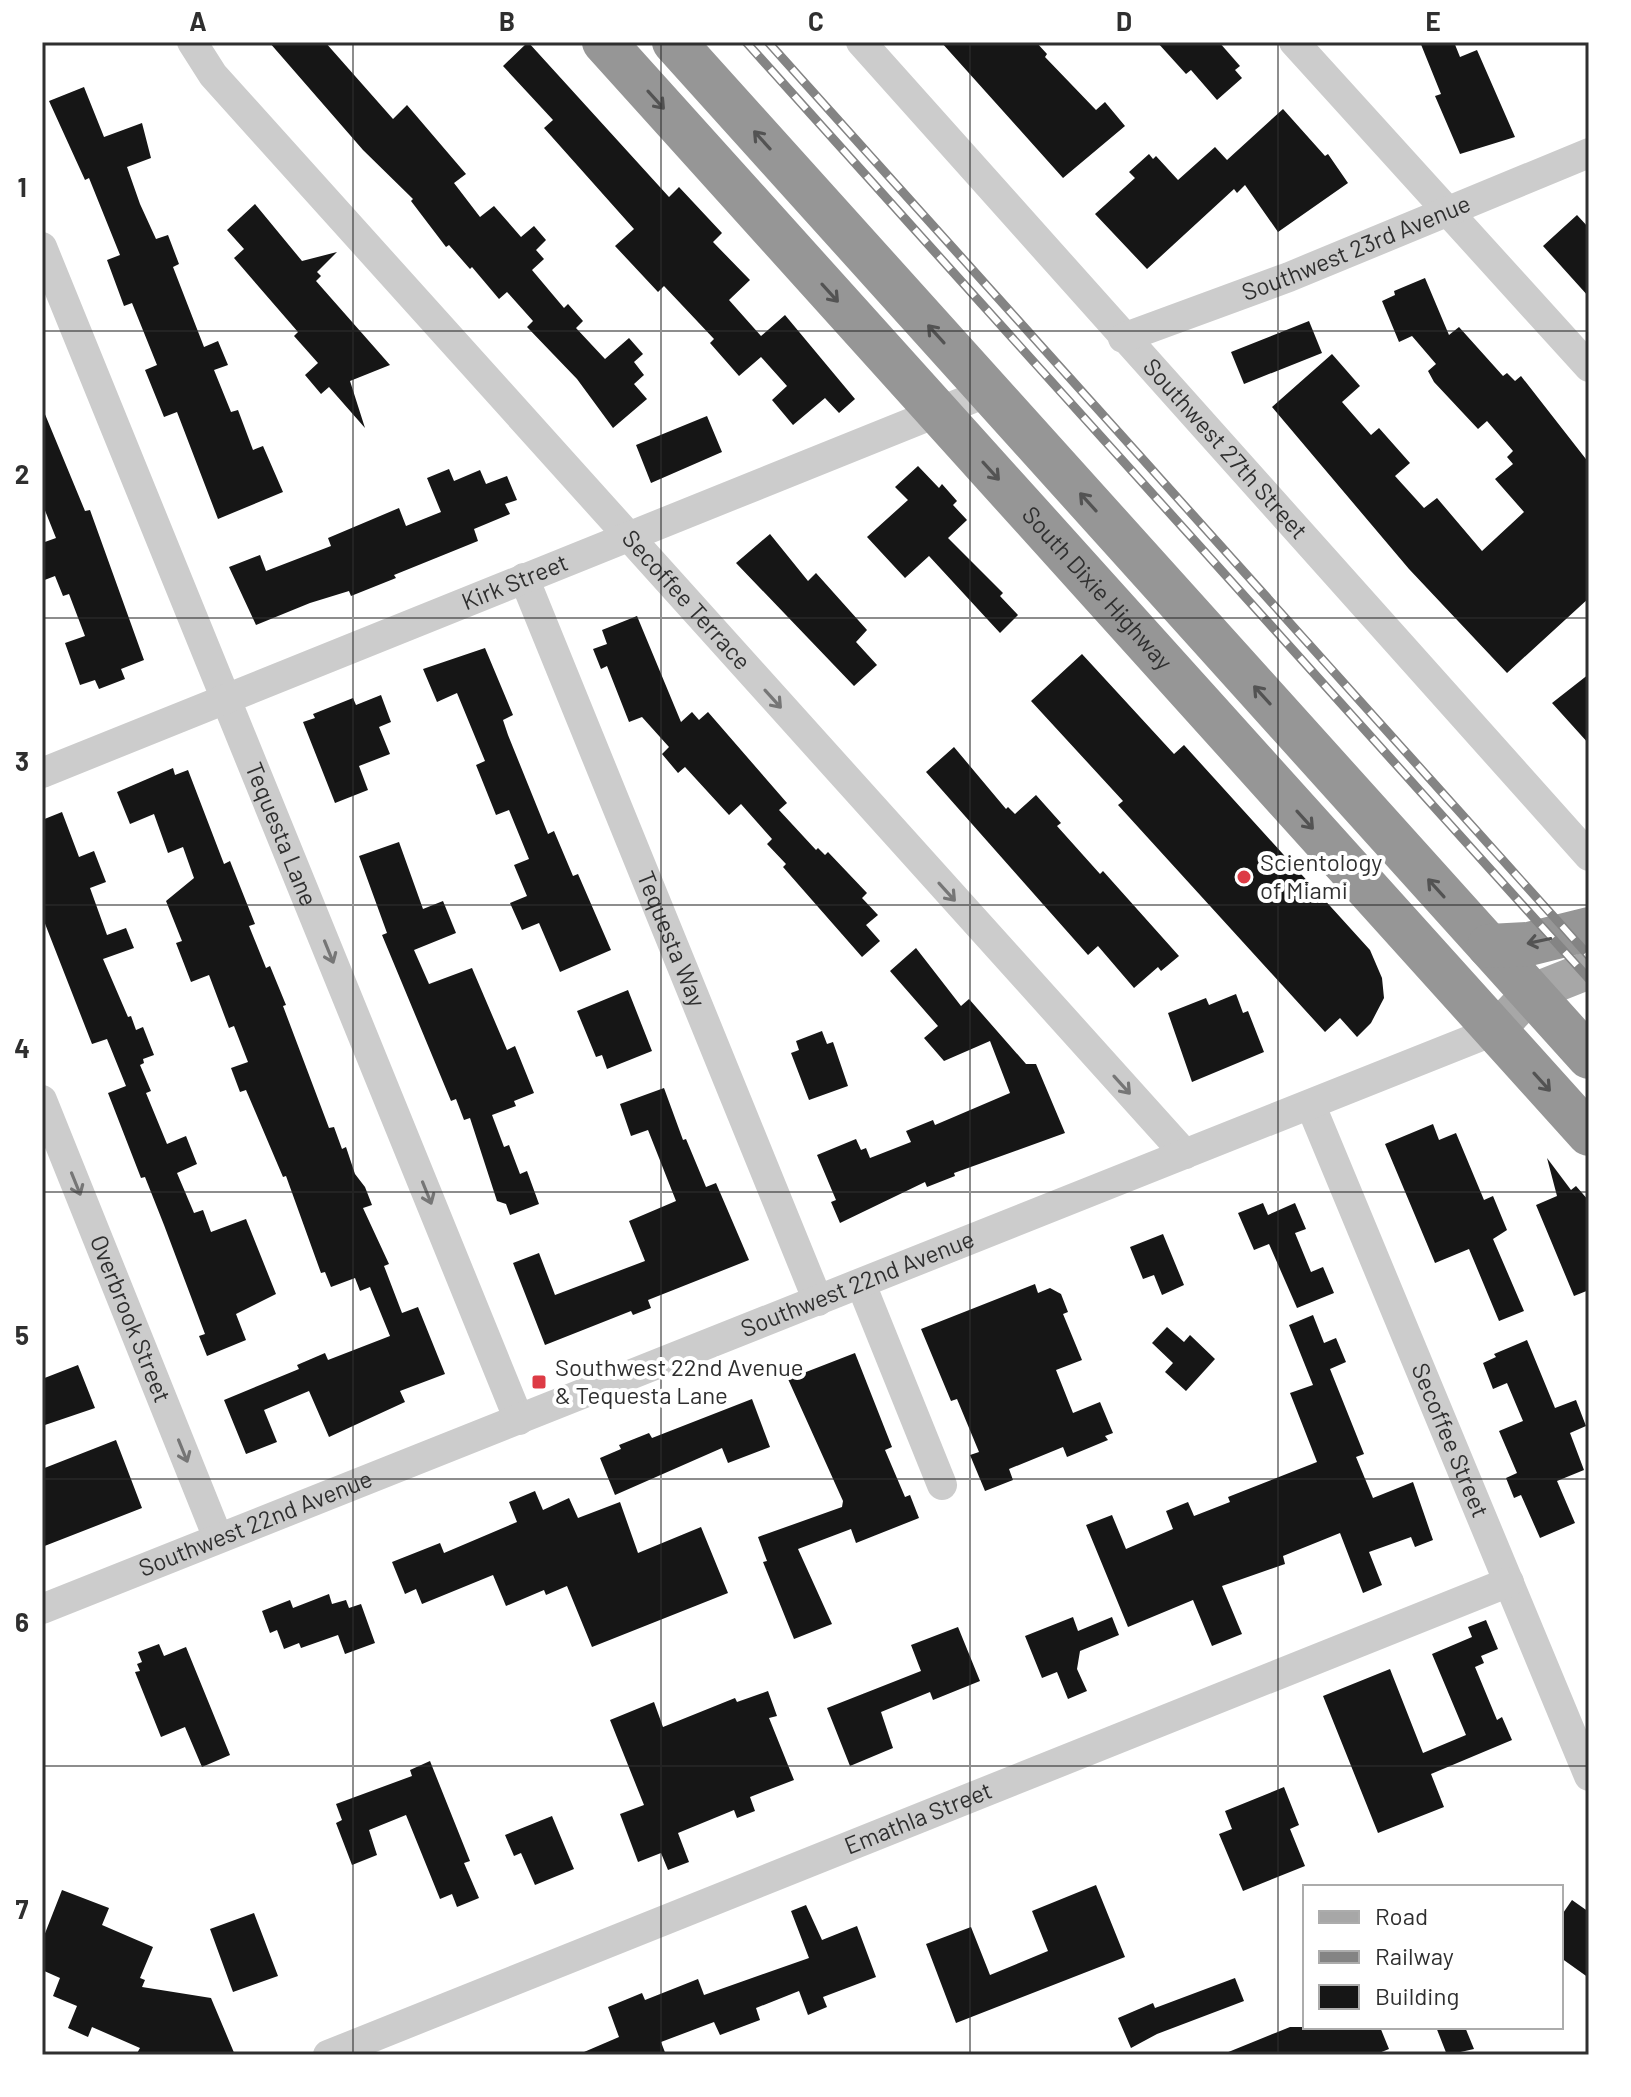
<svg xmlns="http://www.w3.org/2000/svg" width="1631" height="2097" viewBox="0 0 1631 2097" font-family="Barlow,sans-serif">
<style>
.building{fill:#161616}
.lines{fill:none;stroke-linecap:round;stroke-linejoin:round}
.minor{stroke:#ccc;stroke-width:30}
.major{stroke:#a7a7a7;stroke-width:38}
.highway{stroke:#969696;stroke-width:44}
.rail-casing{stroke:#848484;stroke-width:9}
.rail{stroke:#fff;stroke-width:6;stroke-dasharray:18;stroke-linecap:butt}
.oneway{stroke:#535353}
.oneway2{stroke:#767676}
.grid{fill:none;stroke:#2f2f2f;stroke-width:2;stroke-opacity:0.55}
.poi-dot{fill:#dd3b45;stroke:#fff;stroke-width:3}
.labels{text-anchor:middle;stroke-width:8;stroke-linejoin:round;paint-order:stroke}
.street-label{font-size:24px;fill:#2f2f2f;stroke:#fff}
.poi-label{font-size:24px;fill:#2f2f2f;stroke:#fff;text-anchor:start}
.neatline{fill:none;stroke:#2f2f2f;stroke-width:3}
.grid-label{font-size:26px;text-anchor:middle;font-weight:bold;fill:#2f2f2f}
</style>
<rect width="100%" height="100%" fill="#fff"/>
<!-- building -->
<path class="building" d="M269 42H325L393 119 407 105 466 174 454 183 480 217 494 206 521 237 534 226 546 240 536 250 544 259 532 270 564 308 568 304 583 321 576 328 605 359 629 338 643 354 634 362 644 375 634 384 647 399 613 428 577 379 527 327 533 321 507 292 499 299 472 267 470 269 449 245 446 247 411 201 413 199 363 150Z
M528 42 669 197 679 187 722 233 713 242 750 280 729 300 761 336 785 315 855 399 839 413 825 398 793 425 772 400 787 386 761 357 739 376 710 343 714 339 664 286 658 292 615 246 634 229 544 128 553 120 503 66Z
M941 42H1036L1047 54 1045 57 1096 110 1105 102 1125 126 1063 178Z
M1157 42H1219L1240 66 1235 70 1242 78 1217 100 1191 70 1186 74Z
M1420 42H1454L1460 57 1477 50 1515 137 1460 154 1435 96 1441 94Z
M84 87 104 137 142 123 151 158 127 167 140 204 156 239 168 235 179 264 173 267 204 347 218 341 228 365 214 370 231 412 238 410 253 450 263 446 283 492 218 519 177 412 164 417 145 370 157 365 132 303 124 306 107 260 120 255 89 178 85 180 49 101Z
M1283 109 1325 156 1328 154 1348 183 1278 232 1245 185 1237 193 1234 189 1147 269 1095 214 1135 178 1129 172 1149 154 1153 159 1156 156 1178 180 1215 147 1227 160Z
M255 204 302 261 337 252 317 272 321 276 316 281 390 365 350 381 365 428 329 387 321 394 305 375 318 363 294 336 298 332 234 258 244 249 227 230Z
M1577 215 1589 228V297L1543 246Z
M1425 278 1449 335 1459 327 1503 376 1507 373 1515 381 1521 376 1589 463V598L1507 673 1409 569 1272 407 1332 354 1360 386 1342 402 1371 435 1379 428 1410 463 1395 476 1424 508 1437 498 1482 551 1524 512 1495 479 1513 464 1507 457 1513 451 1487 421 1478 429 1434 382 1428 371 1436 364 1412 336 1399 342 1382 301 1395 295 1394 291Z
M1309 321 1322 353 1244 384 1231 352Z
M42 407 85 511 90 510 144 660 121 669 125 679 99 689 95 680 80 685 65 643 85 636 69 594 63 596 55 576 42 581V543L56 538 42 503Z
M707 416 722 452 651 483 636 445Z
M918 466 939 488 942 484 957 501 953 505 967 520 948 538 1003 593 1000 596 1018 615 1000 633 929 556 905 578 867 537 908 500 895 487Z
M449 469 454 481 480 470 486 484 507 476 517 500 505 504 510 514 474 529 478 541 394 575 396 578 351 596 349 591 310 603 256 625 229 567 260 555 266 571 331 546 328 538 399 508 406 526 441 512 427 478Z
M770 534 808 581 816 573 867 630 856 642 877 665 854 686 736 563Z
M637 616 681 722 692 712 699 720 708 712 787 803 779 810 816 850 818 848 825 855 828 852 867 893 862 898 878 915 866 925 880 941 862 957 783 867 786 864 767 844 772 839 741 804 729 815 685 767 678 773 662 754 669 747 642 717 629 722 607 666 601 669 593 649 607 644 602 630Z
M485 648 513 715 503 720 508 735 548 834 554 831 573 876 578 874 611 950 560 972 539 923 522 930 510 903 527 896 514 865 529 859 509 810 496 815 476 765 485 761 457 693 437 702 423 669Z
M1082 654 1174 754 1184 745 1370 950 1382 978 1384 998 1371 1023 1357 1037 1340 1018 1325 1032 1118 805 1123 801 1031 701Z
M1589 674V744L1552 703Z
M381 695 391 722 379 727 390 754 359 766 368 790 335 803 303 722 315 718 313 714 353 698 356 705Z
M954 747 1006 809 1008 807 1015 814 1036 795 1061 823 1057 826 1100 874 1103 871 1179 956 1161 971 1158 967 1134 988 1098 946 1088 955 926 772Z
M173 768 175 775 188 770 224 864 230 861 255 924 249 926 266 968 270 966 286 1005 283 1006 329 1128 334 1127 342 1149 346 1147 355 1174 365 1187 372 1205 363 1208 389 1264 384 1266 402 1313 418 1307 445 1374 400 1391 405 1402 329 1437 309 1391 264 1410 277 1442 246 1454 224 1400 299 1369 297 1365 325 1353 328 1360 390 1336 370 1287 360 1291 355 1278 331 1287 325 1272 321 1273 286 1176 283 1177 246 1090 240 1092 231 1068 248 1062 234 1026 229 1028 209 975 191 982 176 943 182 941 166 901 194 878 183 847 168 853 154 814 130 824 117 792Z
M62 812 79 857 94 851 106 882 90 888 107 935 126 928 134 948 103 959 128 1017 131 1016 136 1030 143 1027 154 1055 143 1059 144 1063 140 1065 151 1091 146 1093 167 1144 186 1136 197 1164 177 1173 194 1213 203 1210 211 1232 246 1219 276 1294 236 1314 246 1340 207 1356 199 1336 205 1334 164 1225 145 1177 141 1178 108 1093 126 1086 107 1039 92 1044 42 916V820Z
M399 842 423 909 443 901 456 933 414 950 429 984 472 968 507 1050 515 1046 534 1093 514 1101 516 1106 492 1115 504 1147 509 1145 520 1174 527 1171 539 1204 510 1215 506 1204 497 1201 470 1118 464 1120 456 1099 451 1101 434 1060 382 935 387 933 359 856Z
M916 948 961 1006 969 999 1026 1064H1036L1065 1133 954 1173 955 1176 927 1187 925 1182 840 1223 831 1202 836 1200 817 1155 856 1139 861 1150 866 1148 870 1158 911 1142 906 1131 933 1120 935 1125 1010 1093 990 1041 944 1061 924 1038 938 1026 890 971Z
M628 990 652 1051 607 1069 602 1055 596 1057 577 1011Z
M1236 994 1243 1013 1248 1011 1264 1052 1192 1082 1168 1013 1206 998 1209 1005Z
M822 1031 827 1044 833 1042 848 1086 809 1100 791 1053 799 1050 796 1041Z
M664 1088 683 1140 686 1139 706 1187 716 1183 749 1260 648 1300 651 1308 633 1315 631 1311 545 1345 513 1263 539 1253 555 1295 645 1261 629 1221 676 1201 648 1130 631 1136 620 1104Z
M1433 1124 1439 1140 1456 1133 1484 1200 1493 1196 1507 1230 1493 1239 1524 1311 1499 1321 1469 1249 1435 1263 1385 1144Z
M1547 1158 1571 1190 1576 1186 1589 1201V1290L1574 1296 1536 1205 1557 1196Z
M1263 1203 1268 1215 1295 1203 1306 1229 1295 1233 1311 1272 1323 1267 1334 1293 1297 1308 1269 1244 1254 1250 1238 1213Z
M1163 1234 1184 1285 1162 1295 1154 1275 1143 1279 1130 1247Z
M1035 1284 1038 1293 1050 1288 1061 1294 1068 1312 1063 1314 1082 1360 1056 1370 1073 1413 1100 1402 1113 1433 1105 1436 1108 1440 1067 1457 1063 1447 1009 1469 1013 1480 985 1491 970 1455 979 1452 957 1399 951 1401 921 1329Z
M1313 1315 1324 1343 1336 1338 1346 1362 1330 1369 1364 1454 1356 1457 1373 1498 1413 1482 1433 1540 1415 1547 1411 1537 1369 1552 1382 1585 1363 1593 1340 1533 1283 1556 1285 1564 1222 1586 1242 1634 1212 1646 1193 1600 1128 1627 1086 1525 1112 1515 1126 1549 1173 1529 1166 1511 1188 1502 1194 1516 1230 1502 1228 1497 1317 1462 1290 1393 1313 1385 1289 1325Z
M1167 1327 1184 1342 1190 1335 1215 1359 1186 1391 1165 1372 1173 1363 1152 1343Z
M1527 1340 1555 1408 1576 1400 1586 1426 1570 1433 1584 1470 1557 1481 1575 1523 1540 1538 1521 1495 1514 1498 1506 1478 1517 1473 1499 1431 1523 1421 1507 1383 1493 1389 1483 1363 1496 1357 1494 1354Z
M855 1353 892 1447 885 1450 905 1497 910 1495 919 1518 856 1543 851 1529 798 1549 832 1624 794 1639 763 1562 767 1561 758 1537 842 1507 843 1501 788 1379Z
M78 1365 95 1408 42 1426V1379Z
M752 1399 770 1447 728 1463 722 1448 615 1495 600 1458 621 1449 619 1445 649 1433 652 1438Z
M116 1440 142 1508 42 1547V1469Z
M535 1491 543 1510 569 1498 578 1518 620 1502 638 1553 701 1527 728 1593 592 1647 567 1586 546 1595 544 1590 506 1606 493 1575 422 1604 416 1589 405 1594 392 1562 440 1543 444 1553 517 1522 509 1502Z
M329 1594 332 1604 346 1600 349 1608 361 1604 375 1643 345 1654 338 1635 301 1648 299 1643 284 1649 277 1630 270 1633 262 1611 290 1600 293 1608Z
M1073 1617 1078 1631 1112 1617 1119 1635 1080 1651 1077 1669 1087 1691 1068 1699 1057 1672 1042 1678 1025 1636Z
M1486 1620 1498 1649 1481 1656 1484 1663 1475 1667 1497 1720 1502 1717 1512 1740 1431 1774 1444 1807 1378 1833 1323 1696 1390 1669 1423 1753 1466 1735 1432 1654 1472 1637 1468 1627Z
M958 1627 980 1681 933 1700 930 1692 881 1712 893 1748 850 1766 827 1708 921 1671 911 1645Z
M159 1644 164 1656 186 1647 230 1755 202 1767 185 1727 161 1737 135 1672 140 1671 137 1664 142 1662 138 1652Z
M768 1691 777 1716 769 1718 794 1780 750 1797 755 1811 737 1818 734 1810 678 1833 689 1862 668 1870 661 1853 638 1862 620 1814 644 1805 610 1720 654 1702 663 1727 735 1698 737 1702Z
M430 1761 470 1861 464 1863 479 1898 457 1907 452 1894 440 1899 406 1815 369 1830 377 1855 352 1865 336 1823 342 1820 336 1804 412 1776 410 1770Z
M1284 1787 1299 1825 1290 1829 1305 1866 1243 1891 1219 1834 1232 1829 1225 1811Z
M552 1816 574 1869 535 1885 521 1853 514 1856 505 1835Z
M1096 1885 1125 1957 956 2023 926 1944 971 1927 990 1975 1048 1951 1032 1911Z
M62 1890 109 1908 102 1925 153 1947 140 1978 145 1980 142 1987 211 1998 235 2055H136L140 2048 92 2027 88 2037 68 2028 77 2006 53 1996 60 1978 42 1970V1941Z
M1572 1900 1589 1912V1978L1561 1958V1916Z
M806 1905 822 1940 857 1926 876 1977 823 1997 827 2007 808 2015 799 1991 756 2008 760 2020 720 2035 714 2022 661 2042 666 2055H577L619 2037 608 2007 642 1993 645 2000 698 1979 704 1995 809 1958 791 1911Z
M254 1913 278 1976 233 1992 210 1929Z
M1235 1978 1244 2001 1157 2034 1131 2048 1118 2018 1153 2003 1155 2008Z
M1290 2027H1380L1389 2049 1374 2055H1221Z
M1436 2027H1465L1474 2049 1447 2055Z"/>
<g class="lines">
<!-- minor -->
<g class="minor">
<path id="s1" d="M192 42 213 75 1185 1154"/>
<path id="s2" d="M861 42 1589 856"/>
<path d="M1294 42 1589 367"/>
<path id="s3" d="M42 247 519 1420"/>
<path id="s4" d="M1123 338 1289 277 1589 153"/>
<path id="s5" d="M524 578 818 1301"/>
<path id="s6" d="M42 773 988 392"/>
<path id="s7" d="M42 1100 218 1538"/>
<path id="s8" d="M1311 1106 1589 1776"/>
<path d="M861 1284 942 1485"/>
<path id="s9" d="M42 1609 1496 1030"/>
<path id="s10" d="M328 2055 1509 1582"/>
</g>
<!-- major -->
<path class="major" d="M1496 1030 1531 993 1589 970"/>
<!-- highway -->
<g class="highway">
<path id="s11" d="M604 42 1589 1134"/>
<path d="M674 42 1589 1057"/>
<path d="M1489 946 1529 944 1589 929"/>
</g>
<defs>
<path id="rail" d="M746 42 1589 979
M768 42 1589 956"/>
</defs>
<!-- rail casing -->
<use href="#rail" class="rail-casing"/>
<!-- rail -->
<use href="#rail" class="rail"/>
</g>
<!-- one-way arrows -->
<defs><path id="oneway-shaft" d="M-6 0H5M1.5-3L5.5 0L1.5 3" fill="none" stroke-width="1.6" stroke-linecap="round" stroke-linejoin="round" transform="scale(2)"/></defs>
<g class="oneway">
<use href="#oneway-shaft" transform="translate(656 100) rotate(48)"/>
<use href="#oneway-shaft" transform="translate(762 140) rotate(-132)"/>
<use href="#oneway-shaft" transform="translate(830 293) rotate(48)"/>
<use href="#oneway-shaft" transform="translate(936 334) rotate(-132)"/>
<use href="#oneway-shaft" transform="translate(991 471) rotate(48)"/>
<use href="#oneway-shaft" transform="translate(1088 502) rotate(-132)"/>
<use href="#oneway-shaft" transform="translate(1262 695) rotate(-132)"/>
<use href="#oneway-shaft" transform="translate(1305 820) rotate(48)"/>
<use href="#oneway-shaft" transform="translate(1436 888) rotate(-132)"/>
<use href="#oneway-shaft" transform="translate(1539 941) rotate(168)"/>
<use href="#oneway-shaft" transform="translate(1542 1082) rotate(48)"/>
</g>
<g class="oneway2">
<use href="#oneway-shaft" transform="translate(773 699) rotate(48)"/>
<use href="#oneway-shaft" transform="translate(947 892) rotate(48)"/>
<use href="#oneway-shaft" transform="translate(329 952) rotate(68)"/>
<use href="#oneway-shaft" transform="translate(1122 1085) rotate(48)"/>
<use href="#oneway-shaft" transform="translate(76 1184) rotate(68)"/>
<use href="#oneway-shaft" transform="translate(427 1193) rotate(68)"/>
<use href="#oneway-shaft" transform="translate(183 1451) rotate(68)"/>
</g>
<!-- grid -->
<path class="grid" d="M353 42V2055M661 42V2055M970 42V2055M1278 42V2055M42 331H1589M42 618H1589M42 905H1589M42 1192H1589M42 1479H1589M42 1766H1589"/>
<!-- markers -->
<g class="poi-dot">
<circle cx="1244" cy="877" r="8"/>
<rect x="531" y="1374" width="16" height="16" rx="4"/>
</g>
<g class="labels">
<!-- street labels -->
<g class="street-label">
<text dy="8" stroke="none"><textPath href="#s4" startOffset="250">Southwest 23rd Avenue</textPath></text>
<text dy="8" stroke="none"><textPath href="#s2" startOffset="546">Southwest 27th Street</textPath></text>
<text dy="8" stroke="none"><textPath href="#s6" startOffset="510">Kirk Street</textPath></text>
<text dy="8" stroke="none"><textPath href="#s11" startOffset="736">South Dixie Highway</textPath></text>
<text dy="8" stroke="none"><textPath href="#s1" startOffset="746">Secoffee Terrace</textPath></text>
<text dy="8" stroke="none"><textPath href="#s3" startOffset="634">Tequesta Lane</textPath></text>
<text dy="8" stroke="none"><textPath href="#s5" startOffset="390">Tequesta Way</textPath></text>
<text dy="8" stroke="none"><textPath href="#s9" startOffset="878">Southwest 22nd Avenue</textPath></text>
<text dy="8" stroke="none"><textPath href="#s7" startOffset="236">Overbrook Street</textPath></text>
<text dy="8" stroke="none"><textPath href="#s8" startOffset="362">Secoffee Street</textPath></text>
<text dy="8" stroke="none"><textPath href="#s9" startOffset="230">Southwest 22nd Avenue</textPath></text>
<text dy="8" stroke="none"><textPath href="#s10" startOffset="636">Emathla Street</textPath></text>
</g>
<!-- poi labels -->
<g class="poi-label">
<text x="1260" y="871">Scientology<tspan x="1260" dy="28">of Miami</tspan></text>
<text x="555" y="1376">Southwest 22nd Avenue<tspan x="555" dy="28">&amp; Tequesta Lane</tspan></text>
</g>
</g>
<!-- border -->
<rect width="1631" height="2097" fill="none" stroke="#ffffff" stroke-width="88"/>
<!-- legend -->
<rect x="1303" y="1885" width="260" height="144" fill="#ffffff" stroke="#acacac" stroke-width="2"/>
<rect x="1319" y="1911" width="40" height="12" fill="#a7a7a7" stroke="#acacac" stroke-width="2"/>
<text x="1375" y="1925" font-size="24" fill="#2f2f2f">Road</text>
<rect x="1319" y="1951" width="40" height="12" fill="#848484" stroke="#acacac" stroke-width="2"/>
<text x="1375" y="1965" font-size="24" fill="#2f2f2f">Railway</text>
<rect x="1319" y="1985" width="40" height="24" fill="#161616" stroke="#acacac" stroke-width="2"/>
<text x="1375" y="2005" font-size="24" fill="#2f2f2f">Building</text>
<rect x="44" y="44" width="1543" height="2009" class="neatline"/>
<g class="grid-label">
<text x="198" y="31">A</text>
<text x="507" y="31">B</text>
<text x="816" y="31">C</text>
<text x="1124" y="31">D</text>
<text x="1433" y="31">E</text>
<text x="22" y="197">1</text>
<text x="22" y="484">2</text>
<text x="22" y="771">3</text>
<text x="22" y="1058">4</text>
<text x="22" y="1345">5</text>
<text x="22" y="1632">6</text>
<text x="22" y="1919">7</text>
</g>
</svg>
